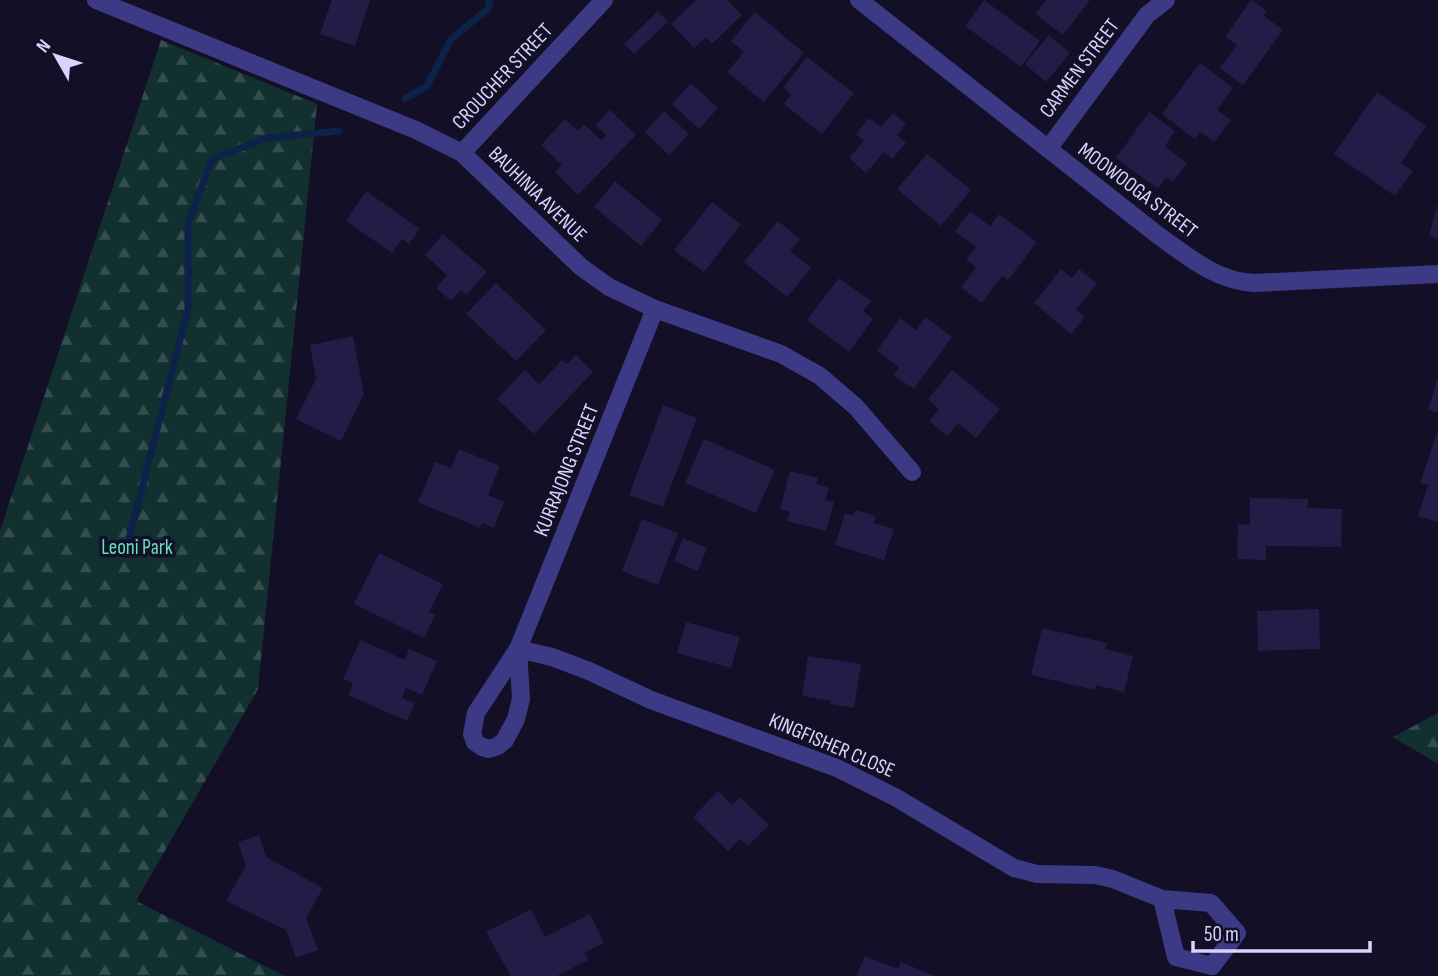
<svg xmlns="http://www.w3.org/2000/svg" width="1438" height="976" viewBox="0 0 1438 976" font-family="'Sofia Sans Condensed',sans-serif">
<style>
.forest{fill:url(#forest-firs)}
.lines{fill:none;stroke-linecap:round;stroke-linejoin:round}
.stream{stroke:#0c2248;stroke-width:7}
.building{fill:#241b47}
.street{stroke:#3d3a85;stroke-width:18}
.labels{text-anchor:middle;stroke-width:7;stroke-linejoin:round;paint-order:stroke}
.street-label{font-size:21px;fill:#d9d4ff;stroke:#130f26}
.park-label{font-size:21px;fill:#5fe0c0;stroke:#130f26}
</style>
<defs>
<pattern id="forest-firs" width="22" height="20" patternUnits="userSpaceOnUse" patternTransform="scale(1.75)"><rect width="22" height="20" fill="#12302f"/><path d="M5 1l3.5 6h-7zM16 11l3.5 6h-7z" fill="#344d4e"/></pattern>
</defs>
<rect width="100%" height="100%" fill="#130f26"/>
<!-- forest -->
<path class="forest" d="M161 40 317 104 258 689 136 901 285 976H0V531Z
M1438 713V764L1393 737Z"/>
<g class="lines">
<!-- stream -->
<path class="stream" d="M405 99 427 86 451 39 488 9 490 0
M126 550 188 309V223L212 159 267 138 339 131"/>
</g>
<!-- building -->
<path class="building" d="M332 0H370L355 46 320 34Z
M696 0H727L742 15 712 44 706 37 694 48 671 24Z
M984 0 1040 41 1021 67 965 26Z
M1046 0H1090L1063 35 1035 14Z
M1251 0 1267 11 1263 15 1283 30 1243 85 1220 68 1237 45 1225 37Z
M658 11 668 22 634 54 624 44Z
M755 12 804 53 764 102 727 72 744 52 731 41Z
M1049 35 1070 53 1046 82 1025 64Z
M807 57 854 93 822 134 784 104 791 94 783 88Z
M1200 63 1233 88 1217 110 1231 120 1214 142 1200 132 1195 139 1162 114Z
M691 83 718 108 699 129 672 104Z
M1377 92 1426 126 1401 163 1413 171 1395 196 1334 154Z
M610 110 636 135 578 195 555 172 562 165 541 145 565 119 578 131 584 124 601 140 606 135 595 125Z
M664 111 689 134 669 155 645 132Z
M1149 112 1175 131 1165 146 1187 163 1173 182 1166 177 1158 189 1116 158Z
M893 113 906 124 897 135 906 143 892 159 884 152 866 173 849 158 864 141 856 134 869 118 881 127Z
M927 154 971 190 941 226 897 189Z
M615 181 662 220 641 246 594 207Z
M366 191 420 229 409 244 402 239 392 253 346 221Z
M712 202 741 224 704 272 674 250Z
M1437 205 1438 206V239L1429 236Z
M970 211 990 226 999 214 1037 242 1008 280 1002 276 982 303 961 287 976 267 966 259 976 247 955 231Z
M778 221 800 239 790 251 811 268 787 297 744 262Z
M443 234 487 272 466 295 461 290 451 301 436 288 447 275 425 255Z
M1061 269 1072 278 1079 269 1097 283 1076 310 1085 317 1071 334 1034 303Z
M839 278 871 301 863 311 873 319 849 352 807 320Z
M496 283 546 330 516 361 466 314Z
M926 317 952 337 914 389 893 375 899 367 877 351 900 318 916 330Z
M353 336 364 394 341 441 296 419 316 379 310 345Z
M576 355 593 372 534 434 497 399 525 370 539 384 562 360 567 364Z
M952 370 1000 409 976 438 958 423 947 436 929 421 939 409 928 399Z
M1437 380H1438V413L1428 410Z
M663 405 697 418 663 507 629 495Z
M1438 430V522L1418 516 1428 485 1420 483Z
M704 439 775 470 756 513 685 483Z
M459 449 500 466 488 495 504 502 494 528 482 523 480 528 418 502 435 462 451 468Z
M790 471 818 478 816 484 829 488 825 500 834 502 826 531 787 521 790 512 780 509Z
M1250 498 1308 499 1307 508 1342 509 1341 547 1266 546V560L1237 559 1238 524 1250 525Z
M855 510 876 516 874 523 894 529 884 560 835 545 845 513 854 516Z
M642 519 678 533 658 585 622 571Z
M683 538 707 548 698 571 674 561Z
M379 553 443 584 429 612 435 615 424 638 354 604Z
M1319 609 1320 649 1258 651 1257 611Z
M686 622 740 637 731 668 677 653Z
M1042 628 1107 643 1105 649 1133 656 1124 692 1096 685 1095 690 1031 675Z
M360 640 405 660 409 649 437 661 422 695 406 688 402 698 415 703 407 721 348 695 353 683 343 679Z
M808 656 861 664 854 708 831 704V701L802 696Z
M718 791 732 805 740 797 769 825 748 846 740 839 728 851 693 817Z
M259 835 266 857 323 888 306 918 318 950 296 958 286 930 226 901 246 866 238 842Z
M531 909 545 937 590 914 604 943 584 953 588 960 557 976H511L486 932Z
M865 956 898 969 901 962 935 976H856Z"/>
<g class="lines">
<!-- street -->
<path class="street" d="M96 0 416 130 462 153 581 267 609 287 655 309 781 354 820 376 856 407 912 472
M859 0 1159 236C1189 257 1216 281 1254 283L1438 274
M1048 149 1147 15 1166 0
M462 153 604 0
M518 649 552 657 589 671 651 700 837 768 895 797 1014 868 1037 874 1095 875 1113 879 1162 899 1211 903 1237 933 1212 966 1176 957 1162 899
M518 649 521 699 516 719 505 740 498 746 489 749 482 747 475 742 472 734 476 713 518 649 655 309"/>
</g>
<g class="labels">
<!-- street labels -->
<g class="street-label">
<text transform="translate(1079 68) rotate(-53)" y="7">CARMEN STREET</text>
<text transform="translate(502 76) rotate(-47)" y="7">CROUCHER STREET</text>
<text transform="translate(1138 190) rotate(37)" y="7">MOOWOOGA STREET</text>
<text transform="translate(538 194) rotate(44)" y="7">BAUHINIA AVENUE</text>
<text transform="translate(566 470) rotate(-68)" y="7">KURRAJONG STREET</text>
<text transform="translate(832 745) rotate(23)" y="7">KINGFISHER CLOSE</text>
</g>
<!-- park labels -->
<g class="park-label">
<text x="137" y="554">Leoni Park</text>
</g>
</g>
<!-- north arrow -->
<g transform="translate(56 56) rotate(309)" stroke="#130f26" stroke-width="5" paint-order="stroke">
<path d="M0-5L12 26L0 18L-12 26Z" fill="#d9d4ff"/>
<text y="-10" font-size="19" font-weight="bold" text-anchor="middle" fill="#d9d4ff">N</text>
</g>
<!-- scale -->
<path d="M1193 941v10h177v-10" fill="none" stroke="#d9d4ff" stroke-width="3.5"/>
<text x="1204" y="941" font-size="21" fill="#d9d4ff" stroke="#130f26" stroke-width="5" paint-order="stroke">50 m</text>
</svg>
